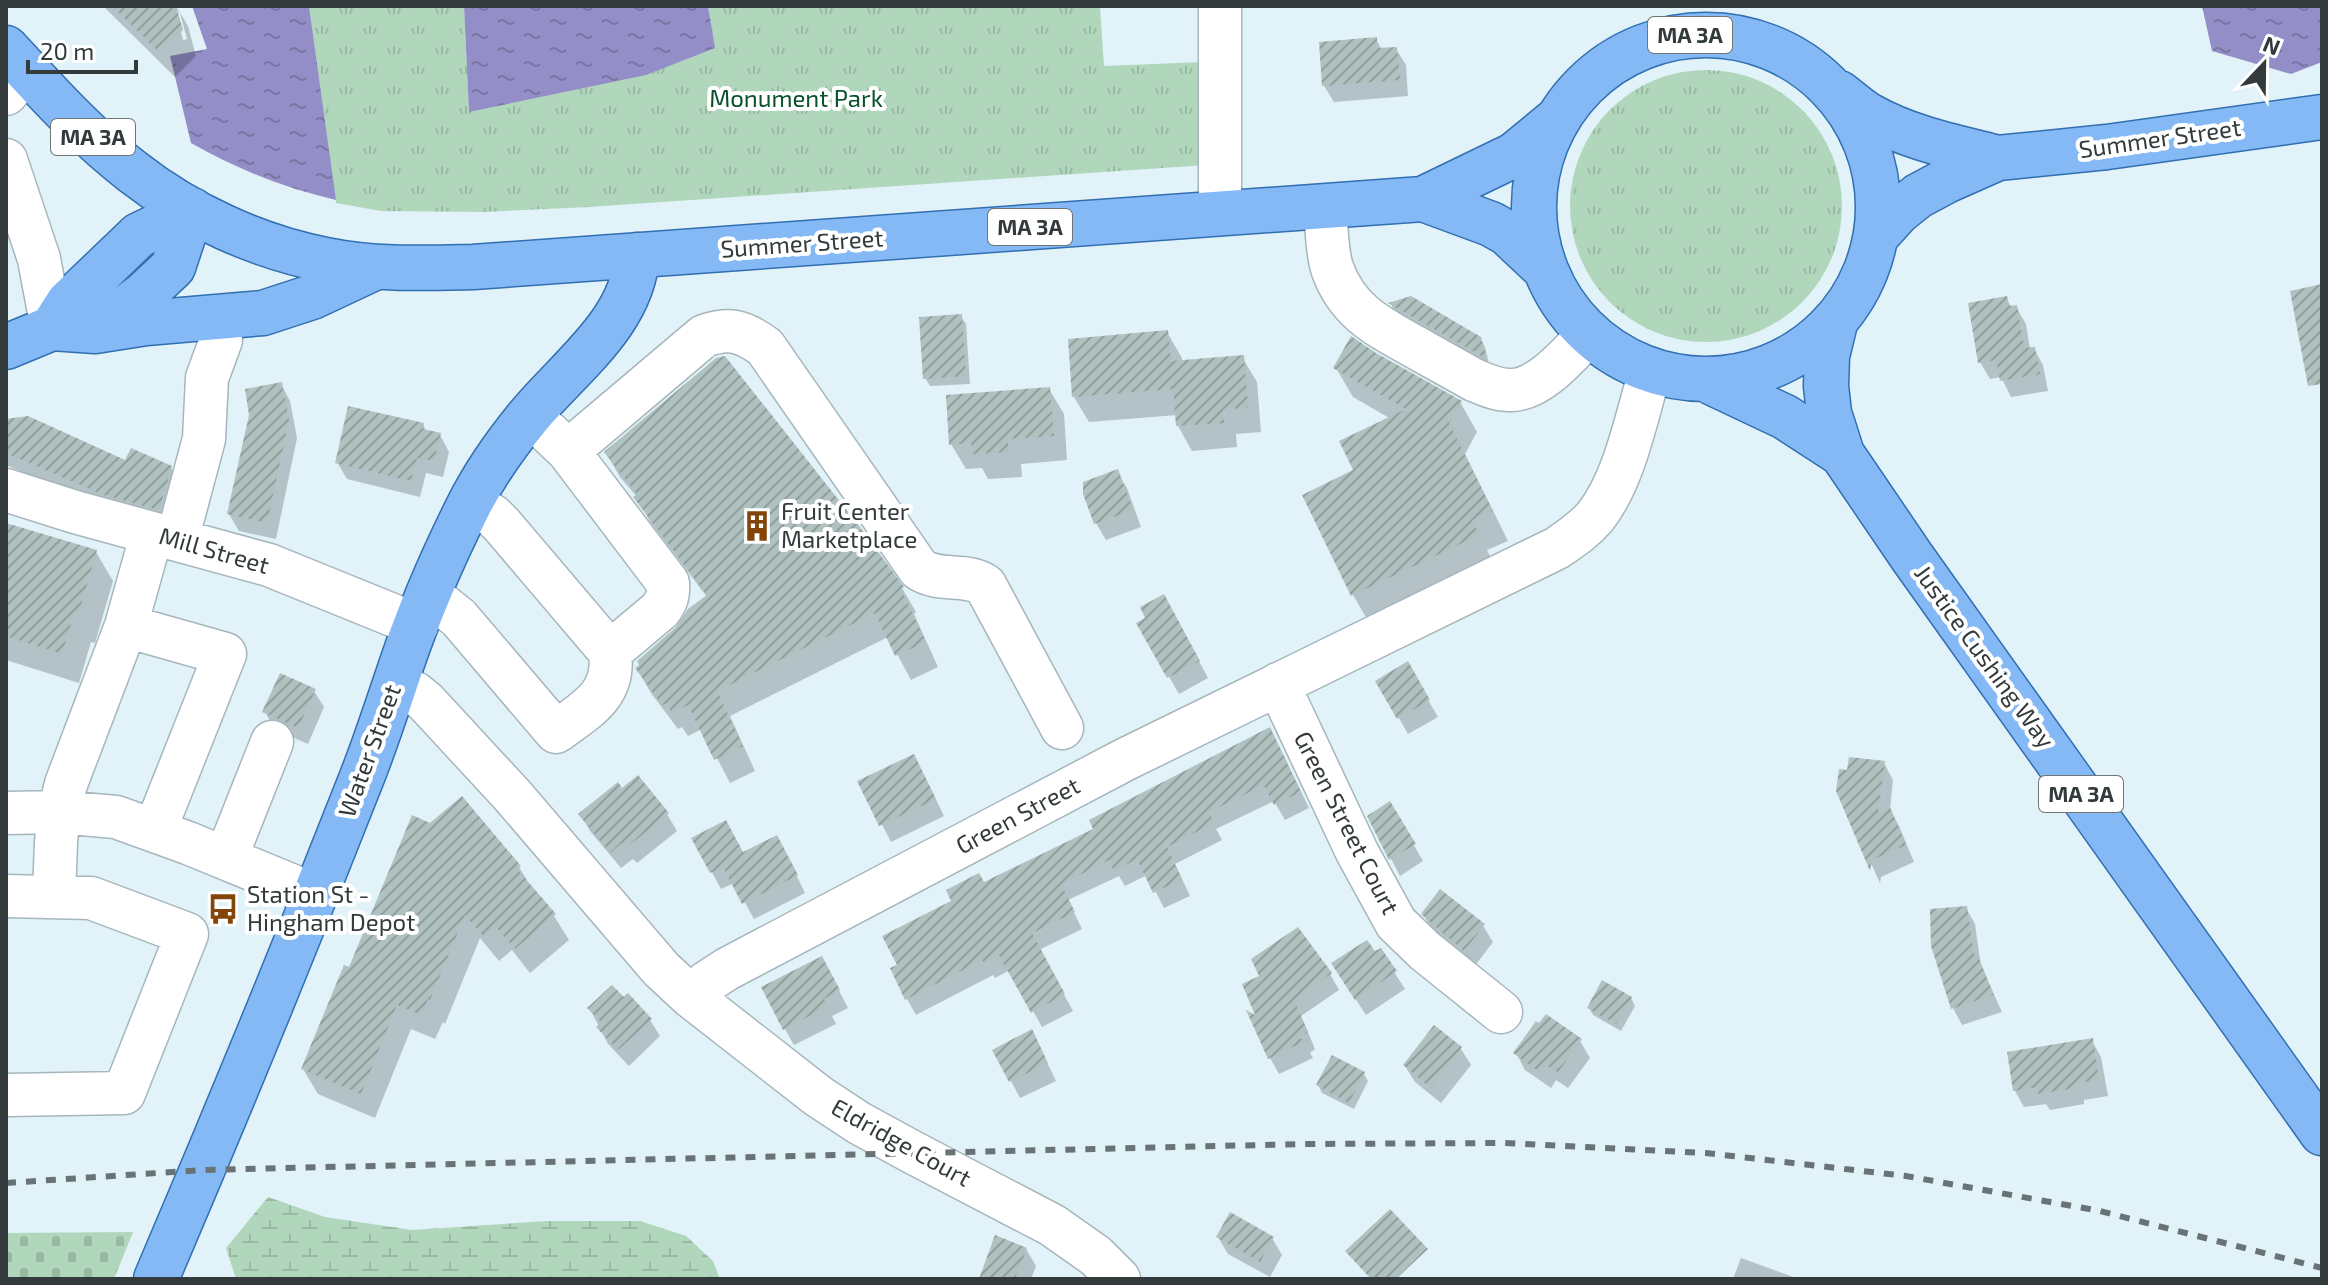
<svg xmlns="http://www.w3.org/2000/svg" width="2328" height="1285" viewBox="0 0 2328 1285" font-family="'Exo 2',sans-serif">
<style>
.grass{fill:url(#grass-tufts)}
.wetland{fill:url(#wetland-marsh)}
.cemetery{fill:url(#cemetery-stones)}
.water{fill:url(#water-ripples)}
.shadow{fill:#0003;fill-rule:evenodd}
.building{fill:url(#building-hatch)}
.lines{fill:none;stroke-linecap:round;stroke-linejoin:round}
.minor-casing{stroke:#a6b6bc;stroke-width:45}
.major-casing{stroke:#326fb1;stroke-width:47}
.minor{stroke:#fff;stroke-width:42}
.major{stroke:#84b9f6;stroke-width:44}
.rail{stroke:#697376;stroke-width:6;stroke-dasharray:10 10;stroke-linecap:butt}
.labels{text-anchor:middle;stroke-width:8;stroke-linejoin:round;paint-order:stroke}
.shield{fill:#fff;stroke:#707576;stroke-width:2}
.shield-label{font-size:22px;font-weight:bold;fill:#333a3c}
.park-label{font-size:24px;fill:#07512d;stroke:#fff}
.street-label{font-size:24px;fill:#333a3c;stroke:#fff}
.poi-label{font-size:24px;fill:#333a3c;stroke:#fff;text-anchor:start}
</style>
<defs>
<pattern id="grass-tufts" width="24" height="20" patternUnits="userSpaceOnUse" patternTransform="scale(2)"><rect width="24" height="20" fill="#b0d7bc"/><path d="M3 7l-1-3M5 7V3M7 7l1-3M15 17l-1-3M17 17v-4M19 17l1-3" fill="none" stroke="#98b9a2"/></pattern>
<pattern id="wetland-marsh" width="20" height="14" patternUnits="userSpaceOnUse" patternTransform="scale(2)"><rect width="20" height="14" fill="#b0d7bc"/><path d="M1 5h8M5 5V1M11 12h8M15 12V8" fill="none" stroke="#98b9a2"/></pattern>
<pattern id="cemetery-stones" width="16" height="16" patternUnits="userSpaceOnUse" patternTransform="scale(2)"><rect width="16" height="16" fill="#b0d7bc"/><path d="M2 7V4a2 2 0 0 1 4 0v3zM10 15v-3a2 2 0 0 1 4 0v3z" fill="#98b9a2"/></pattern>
<pattern id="water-ripples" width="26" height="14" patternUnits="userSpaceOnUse" patternTransform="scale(2)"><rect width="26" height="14" fill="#938ec7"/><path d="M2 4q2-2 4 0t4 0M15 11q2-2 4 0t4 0" fill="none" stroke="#7975a3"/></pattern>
<pattern id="building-hatch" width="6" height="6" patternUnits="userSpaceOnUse" patternTransform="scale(2)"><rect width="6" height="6" fill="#b0c2c0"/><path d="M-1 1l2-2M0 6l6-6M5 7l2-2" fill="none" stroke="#909f9d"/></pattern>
</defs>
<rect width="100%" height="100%" fill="#e1f2f8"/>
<!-- grass -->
<path class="grass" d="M309 6H464L469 111 714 48 708 6 1100 7 1104 66 1203 62 1206 165 589 207 484 212 381 211 336 203Z
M1570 206a136 136 0 1 1 272 0a136 136 0 1 1-272 0Z"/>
<!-- wetland -->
<path class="wetland" d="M268 1197 325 1217 412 1230 547 1221H640L686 1236 713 1261 720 1279H236L226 1248Z"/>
<!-- cemetery -->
<path class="cemetery" d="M133 1232 114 1279H6V1233Z"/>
<!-- water -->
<path class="water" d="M192 6H309L336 200C284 188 237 169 191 143L170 56 207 49Z
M464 6H708L715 48 646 75 469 112Z
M2202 6H2322V62L2291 74 2212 51Z"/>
<!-- shadow -->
<path class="shadow" d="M103 6H176L188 26 196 56 175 77ZM174 7 180 13 187 39 183 40Z
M1376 39 1382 50 1396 49 1406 65 1408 96 1334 102 1324 86Z
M2006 298 2012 308 2016 307 2026 324 2030 349H2034L2043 365 2048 391 2011 397 2001 377 1990 379 1980 362Z
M1391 304 1480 338 1485 347 1489 364 1394 311Z
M961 317 966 324 970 384 930 386 925 378Z
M1167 332 1182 358V362L1242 357 1257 382 1261 432 1236 434 1237 447 1192 451 1178 426 1177 415 1089 422 1074 397Z
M1336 368 1460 402 1477 432 1465 454 1508 541 1487 550 1494 565 1370 624 1353 595 1356 471 1391 419 1353 397Z
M281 384 290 401 297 438 276 539 239 531 229 514Z
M1049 389 1064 414 1067 460 1021 464 1022 477 988 479 982 468 966 469 951 444Z
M6 421 126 462 171 468 180 485 168 526 115 511 6 465Z
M423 425 427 432 440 435 449 452 443 477 426 473 420 497 347 479 337 462Z
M606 453 902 588 916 612 914 614 938 667 911 680 888 637 730 716 755 771 730 783 702 729 688 736 682 727 678 729 651 693 637 669 707 597 650 522 637 497 620 477Z
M1117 472 1127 488 1141 527 1106 540 1096 523 1085 494Z
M6 525 96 552 113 581 95 643 91 642 79 683 6 660Z
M1173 613 1208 678 1179 694 1139 624 1148 619Z
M1407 664 1438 717 1408 734 1378 681Z
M314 691 324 707 308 744 274 729 265 712Z
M1279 746 1309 808 1285 820 1274 801 1216 829 1222 840 1175 864 1190 896 1164 908 1147 875 1125 886 1119 876 1068 900 1082 929 1039 950 1073 1011 1042 1027 1010 970 995 978 993 975 916 1015 907 999 899 966 983 884Z
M1884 763 1893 780 1890 809 1899 826 1914 862 1881 877 1880 883 1838 791 1849 772Z
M923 773 944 816 891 842 860 782Z
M622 791 667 814 677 831 637 863 633 859 621 868 590 831 581 814Z
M1390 804 1423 861 1400 876 1369 816Z
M431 825 519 867 533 890 554 916 569 940 530 973 512 950 499 961 480 938 445 1024 443 1022 435 1039 411 1029 375 1118 318 1094 303 1069 350 969Z
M694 839 743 854H786L805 893 754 919 734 883 721 889Z
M1966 908 1975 924 1981 966 2002 1012 1962 1025 1953 1008 1933 946Z
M1423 914 1483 926 1493 942 1474 967 1433 931Z
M1380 950 1405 989 1366 1015 1343 980Z
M1330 974 1339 990 1301 1016 1315 1049 1310 1053 1313 1058 1279 1074 1270 1058 1260 1020Z
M831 975 848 1008 832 1016 836 1024 794 1045 785 1029Z
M1631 998 1635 1006 1621 1031 1593 1015 1589 1008Z
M590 1009 650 1020 660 1036 629 1066 608 1044Z
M1435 1028 1461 1049 1471 1065 1441 1103 1415 1082 1405 1066Z
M1580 1041 1590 1058 1568 1088 1556 1080 1551 1088 1525 1070 1516 1053Z
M2092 1041 2101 1057 2108 1096 2084 1100V1104L2050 1110 2046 1104 2024 1107 2015 1091 2009 1054Z
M1040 1048 1056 1081 1020 1098 995 1051Z
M1364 1074 1368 1081 1354 1109 1322 1093 1318 1085Z
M1218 1237 1272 1238 1282 1255 1270 1277 1228 1254Z
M1026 1249 1036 1266 1031 1279H986Z
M1741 1258 1799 1279H1733Z"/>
<!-- building -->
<path class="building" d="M112 6H176L183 30 160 53Z
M1377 37V48L1397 47 1400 80 1322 86 1319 42Z
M2322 284V384L2308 386 2290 291Z
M1411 296 1481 337 1487 359 1388 303Z
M2007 296 2009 306 2017 305 2024 348 2035 347 2040 374 2000 381 1996 360 1978 363 1968 303Z
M962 314 966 376 923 379 919 317Z
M1168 330 1171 361 1244 355 1248 408 1223 409 1224 423 1176 426 1173 389 1072 397 1068 339Z
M1351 336 1376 353 1462 401 1449 423 1493 511 1472 520 1479 535 1351 596 1302 495 1353 470 1339 441 1406 409 1333 368Z
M725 356 860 527 904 587 901 589 926 642 895 656 875 613 717 691 743 746 714 760 688 705 672 713 667 703 662 705 635 668 639 665 637 661 675 628 688 609 707 595 633 497 637 494 604 452 716 358Z
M282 382 289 420 267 523 227 514 249 415 245 389Z
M1050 387 1054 436 1008 439V452L972 454 971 443 949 445 946 395Z
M348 406 424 423 423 429 441 433 434 461 417 458 411 481 335 463Z
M28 416 125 460 131 448 172 466 159 510 104 495 6 453V419Z
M1118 469 1133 510 1094 524 1083 494V482Z
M6 523 97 550 78 615 74 613 62 654 6 636Z
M1164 594 1200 661 1167 678 1136 623 1145 618 1140 607Z
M1408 661 1430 700 1397 719 1375 681Z
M280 673 316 689 298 728 262 712Z
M1270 727 1301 792 1274 805 1264 785 1209 812 1214 823 1167 847 1182 879 1153 893 1137 859 1114 871 1109 860 1061 884 1075 912 1032 933 1065 994 1031 1013 999 955 984 963 982 960 905 1000 890 968 897 965 882 936 951 901 946 890 979 873 984 882 1093 829 1089 820Z
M914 754 936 799 879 826 857 781Z
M1849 757 1885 761 1878 812 1890 807 1906 845 1872 860 1870 871 1836 791 1839 769 1847 770Z
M638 775 669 813 626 848 622 843 610 853 578 814 618 782 622 788Z
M462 796 521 866 517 869 556 914 515 949 496 927 484 937 465 915 430 1000 428 999 421 1015 397 1005 361 1094 301 1069 344 965 349 967 412 815 430 823Z
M1390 801 1416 844 1389 860 1367 816Z
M726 820 743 852 777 835 798 875 742 904 723 867 710 873 691 838Z
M1440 889 1485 924 1464 951 1421 914Z
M1967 906 1974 955 1977 954 1994 995 1951 1009 1931 946 1930 909Z
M1298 927 1332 973 1294 1000 1308 1032 1299 1038 1305 1041 1268 1059 1246 1010 1255 1015 1242 984 1259 976 1251 959Z
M1367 940 1375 951 1381 948 1397 971 1355 1000 1331 963Z
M822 956 840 990 824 999 828 1006 783 1030 761 987Z
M1602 980 1632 997 1616 1024 1587 1008Z
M612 985 624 997 628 993 652 1019 618 1050 596 1027 601 1022 587 1008Z
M1546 1014 1582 1039 1558 1072 1546 1065 1541 1073 1513 1053 1536 1021 1539 1023Z
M1434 1025 1462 1047 1431 1088 1403 1065Z
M1032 1029 1048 1063 1009 1082 992 1050Z
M2093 1038 2099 1080 2076 1083V1088L2038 1094 2037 1087 2013 1091 2007 1052Z
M1332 1055 1365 1072 1349 1103 1316 1085Z
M1390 1209 1428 1249 1396 1279H1371L1345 1251Z
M1230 1212 1274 1237 1260 1262 1216 1237Z
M995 1235 1027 1248 1015 1279H979Z"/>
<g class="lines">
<defs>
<path id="minor" d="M6 94 27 71
M6 160 39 259 52 328
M1325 206C1327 226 1326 248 1332 268 1347 311 1377 326 1415 347 1435 358 1454 369 1474 380 1486 385 1499 391 1512 390 1541 389 1570 353 1589 334
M1220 213V6
M548 432 568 451 668 583C669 594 667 601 660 610L610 652
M568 451 704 336C730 327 743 331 765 347L919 569C940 583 965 572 985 585L1062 728
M6 490 75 512 269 565 417 625
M177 540 204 439 207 378 221 340 219 317
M427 599 444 606 459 618 556 732C587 709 616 695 610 652L502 525 493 516 471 502
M126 626 225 654 155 830
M395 684 415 693 426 702 512 795 661 969 690 996 818 1096 859 1123 914 1153 1052 1225 1096 1256 1119 1279
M1278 684 1357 852 1396 923 1425 951 1501 1012
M6 813 59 812 116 817 188 843 315 895
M226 858 272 742
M6 896 91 898 187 934 124 1093 6 1095
M54 896 56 842 59 812 66 784 126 626 152 533
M690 996 707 982 727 969 1126 759 1557 548C1570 539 1584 530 1595 517 1625 479 1636 418 1650 372"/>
<path id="major" d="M1534 207a172 172 0 1 1 344 0a172 172 0 1 1-344 0Z
M6 48C46 91 86 136 133 172 188 215 258 247 326 260 375 270 424 268 473 267L1423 199 1514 155 1559 118
M1839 93C1849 100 1859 110 1870 116 1909 138 1955 147 1998 158
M1423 199 1491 224 1507 233 1541 265
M1878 234 1898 212 1918 196 1946 181 1998 158 2107 147 2322 117
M1835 323 1827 356 1826 386 1829 413 1842 454 1912 557 2322 1133
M100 327 143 295 173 267 192 210
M52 328 68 303 139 235 192 210
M6 347 52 328 95 331 146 323 263 313 312 297 376 267
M1711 382 1785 417 1842 454
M156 1279C227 1113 296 945 362 777 377 739 389 701 402 663 420 610 443 557 468 507 484 475 505 445 528 417 568 368 633 323 637 255"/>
</defs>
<!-- minor casing -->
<use href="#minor" class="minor-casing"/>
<!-- major casing -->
<use href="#major" class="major-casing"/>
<!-- minor -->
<use href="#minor" class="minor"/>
<!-- major -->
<use href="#major" class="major"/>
<!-- rail -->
<path class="rail" d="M6 1183 203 1170 1304 1144 1505 1143 1706 1153 1906 1176 2100 1211 2322 1268"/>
</g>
<!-- icons -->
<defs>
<symbol id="building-bare" viewBox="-9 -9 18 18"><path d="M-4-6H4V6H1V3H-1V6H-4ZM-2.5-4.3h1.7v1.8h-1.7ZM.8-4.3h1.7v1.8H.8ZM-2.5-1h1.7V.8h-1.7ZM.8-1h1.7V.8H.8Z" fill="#844509" stroke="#fff" stroke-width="2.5" paint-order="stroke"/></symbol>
<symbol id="bus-bare" viewBox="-9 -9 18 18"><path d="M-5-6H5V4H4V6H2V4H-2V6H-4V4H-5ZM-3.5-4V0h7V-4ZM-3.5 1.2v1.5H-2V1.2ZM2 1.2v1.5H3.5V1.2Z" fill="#844509" stroke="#fff" stroke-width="2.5" paint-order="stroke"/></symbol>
</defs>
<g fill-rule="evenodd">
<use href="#building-bare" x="735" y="504" width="44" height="44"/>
<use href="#bus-bare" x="201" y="887" width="44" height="44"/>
</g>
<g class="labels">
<!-- shield labels -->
<g class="shield">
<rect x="1648" y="17" width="84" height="36" rx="6"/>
<rect x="51" y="119" width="84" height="36" rx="6"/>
<rect x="988" y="209" width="84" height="36" rx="6"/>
<rect x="2039" y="776" width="84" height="36" rx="6"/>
</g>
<g class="shield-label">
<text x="1690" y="43">MA 3A</text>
<text x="93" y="145">MA 3A</text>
<text x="1030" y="235">MA 3A</text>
<text x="2081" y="802">MA 3A</text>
</g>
<!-- park labels -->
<g class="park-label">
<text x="796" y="107">Monument Park</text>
</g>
<!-- street labels -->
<g class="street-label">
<text transform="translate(2160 139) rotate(-8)" y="8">Summer Street</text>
<text transform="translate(802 244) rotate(-4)" y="8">Summer Street</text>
<text transform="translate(214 551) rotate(16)" y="8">Mill Street</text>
<text transform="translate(1984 657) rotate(54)" y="8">Justice Cushing Way</text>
<text transform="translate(370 751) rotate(-70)" y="8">Water Street</text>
<text transform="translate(1018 816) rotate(-28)" y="8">Green Street</text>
<text transform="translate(1346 823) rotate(63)" y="8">Green Street Court</text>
<text transform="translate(901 1143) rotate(29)" y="8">Eldridge Court</text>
</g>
<!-- poi labels -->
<g class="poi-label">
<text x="781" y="520">Fruit Center<tspan x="781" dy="28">Marketplace</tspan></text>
<text x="247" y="903">Station St -<tspan x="247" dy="28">Hingham Depot</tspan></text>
</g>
</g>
<!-- border -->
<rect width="2328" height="1285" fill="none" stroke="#333a3c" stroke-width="16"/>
<!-- north arrow -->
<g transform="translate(2264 64) rotate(22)" stroke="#ffffff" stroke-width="6" paint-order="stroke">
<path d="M0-6L14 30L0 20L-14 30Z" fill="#333a3c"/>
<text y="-12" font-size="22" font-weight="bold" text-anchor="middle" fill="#333a3c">N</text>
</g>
<!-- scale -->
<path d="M28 60v12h108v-12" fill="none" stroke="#333a3c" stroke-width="4"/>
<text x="40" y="60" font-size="24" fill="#333a3c" stroke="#ffffff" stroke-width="6" paint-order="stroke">20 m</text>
</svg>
